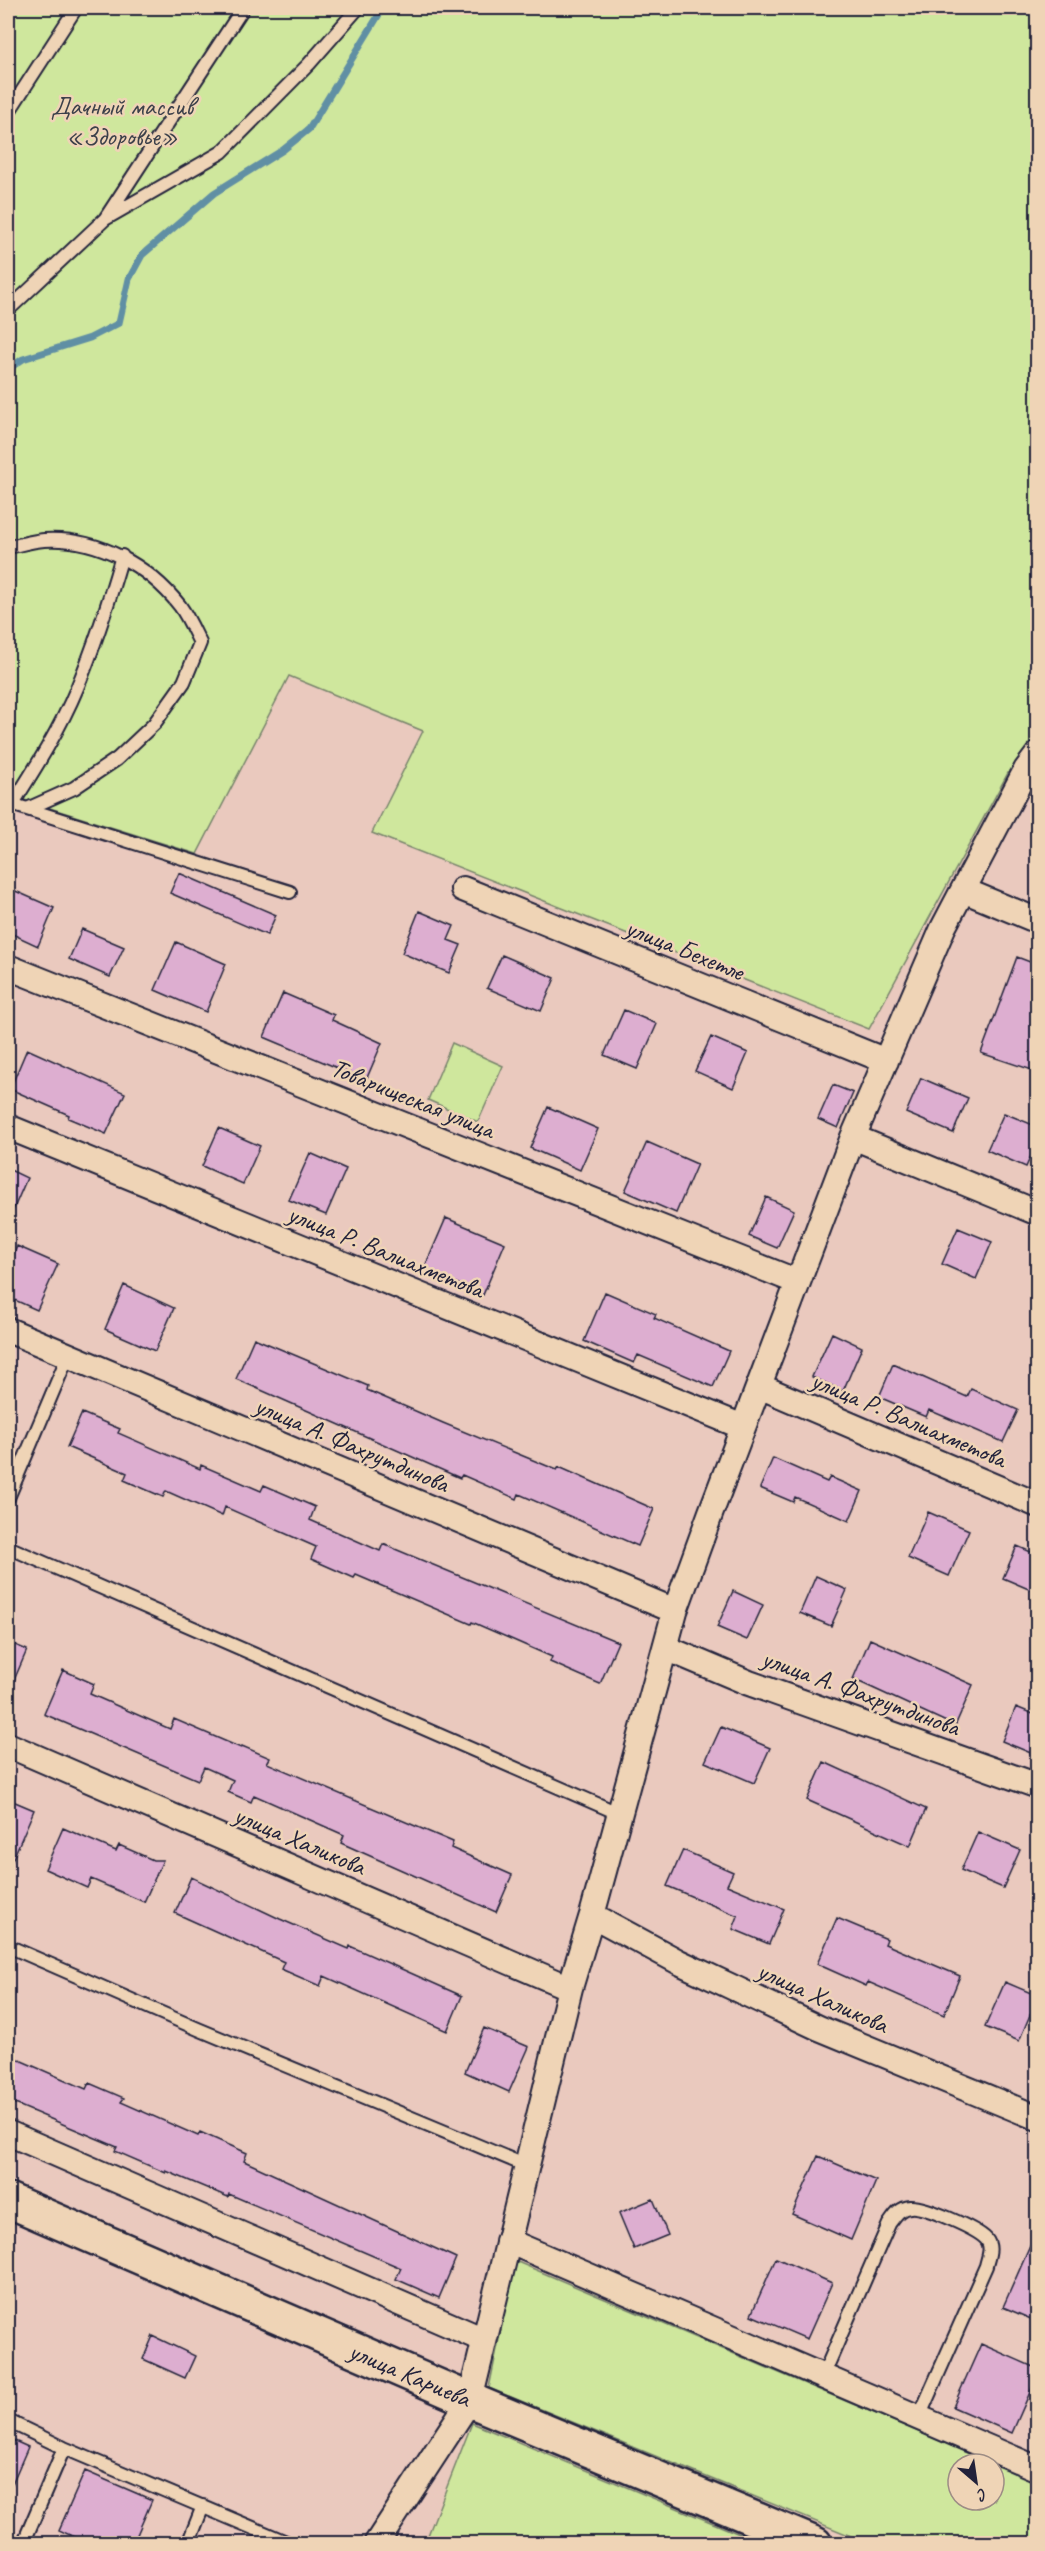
<svg xmlns="http://www.w3.org/2000/svg" width="1045" height="2551" viewBox="0 0 1045 2551" font-family="Caveat,sans-serif">
<style>
.green{fill:#cfe79d;stroke:#78846c;stroke-width:1.5;fill-rule:evenodd}
.lines{fill:none;stroke-linecap:round;stroke-linejoin:round}
.stream{stroke:#608fa4;stroke-width:7}
.building{fill:#ddaed0;stroke:#22223b;stroke-width:1.5}
.service-casing{stroke:#22223b;stroke-width:16}
.minor-casing{stroke:#22223b;stroke-width:28}
.secondary-casing{stroke:#22223b;stroke-width:38}
.service{stroke:#efd4b6;stroke-width:12}
.minor{stroke:#efd4b6;stroke-width:24}
.secondary{stroke:#efd4b6;stroke-width:33}
.labels{text-anchor:middle;stroke-width:5;stroke-linejoin:round;paint-order:stroke}
.park-label{font-size:26px;fill:#3c404a;stroke:#efd4b6}
.street-label{font-size:26px;fill:#22223b;stroke:#efd4b6}
</style>
<rect width="100%" height="100%" fill="#eac9be"/>
<filter id="ink" filterUnits="userSpaceOnUse"><feTurbulence type="fractalNoise" baseFrequency=".0167" numOctaves="2"/><feDisplacementMap in="SourceGraphic" scale="12" xChannelSelector="R" yChannelSelector="G"/><feConvolveMatrix kernelMatrix="1 2 1 2 8 2 1 2 1" color-interpolation-filters="sRGB"/></filter>
<g filter="url(#ink)">
<!-- green -->
<path class="green" d="M8 8H1037V735L1008 773 869 1029 372 833 423 731 289 676 197 854 8 795Z
M452 1043 503 1066 478 1122 428 1100Z
M515 2261 1037 2482V2543H868L489 2388ZM958 2464H994V2500H958Z
M472 2423 761 2543H425Z"/>
<g class="lines">
<!-- stream -->
<path class="stream" d="M8 369 23 359 90 338 119 323 129 279 142 255 214 193 283 150 309 129 383 8"/>
</g>
<!-- building -->
<path class="building" d="M179 873 276 915 267 935 170 893Z
M13 890 54 908 38 946 8 932V904Z
M419 911 454 926 448 940 461 945 449 973 402 953Z
M82 929 124 947 110 977 69 959Z
M176 942 226 964 206 1012 155 990Z
M502 955 555 978 541 1011 487 988Z
M1017 957 1038 965V1072L981 1053Z
M283 993 334 1015 332 1020 382 1043 366 1080 264 1037Z
M624 1010 657 1024 637 1069 604 1055Z
M711 1037 748 1053 733 1088 695 1071Z
M27 1049 125 1093 106 1134 68 1118 69 1115 10 1089Z
M921 1078 968 1098 953 1133 906 1113Z
M833 1085 853 1093 838 1128 818 1119Z
M548 1107 598 1129 580 1170 530 1148Z
M1004 1113 1038 1127V1140L1026 1167 987 1150Z
M219 1128 260 1146 243 1184 202 1166Z
M647 1142 697 1164 676 1213 625 1191Z
M310 1153 346 1169 326 1215 289 1200Z
M8 1169 27 1178 8 1222Z
M766 1197 794 1210 777 1248 749 1236Z
M446 1218 505 1243 483 1295 424 1269Z
M958 1228 992 1242 976 1279 942 1264Z
M17 1246 58 1264 37 1310 8 1297V1269Z
M124 1285 174 1308 155 1351 105 1329Z
M605 1292 656 1314 654 1318 729 1351 713 1387 638 1355 634 1363 584 1341Z
M832 1333 862 1347 843 1391 812 1377Z
M254 1338 368 1386 367 1390 443 1423 557 1470 559 1467 654 1509 638 1546 519 1494 517 1499 462 1475 460 1478 236 1379Z
M893 1364 967 1397 971 1389 1018 1410 1003 1442 929 1410 926 1417 879 1397Z
M82 1413 120 1429 118 1433 200 1469 201 1465 261 1491 264 1485 315 1507 310 1520 380 1551 383 1544 618 1642 600 1684 550 1662 552 1657 472 1622 471 1624 356 1575 354 1578 311 1559 316 1547 225 1507 222 1516 166 1491 163 1497 124 1480 127 1473 67 1447Z
M773 1458 827 1482 830 1477 862 1491 849 1521 795 1497 793 1502 760 1488Z
M928 1512 969 1530 949 1576 908 1558Z
M1017 1546 1038 1555V1593L1003 1578Z
M816 1576 847 1590 831 1626 800 1613Z
M733 1591 763 1605 747 1640 717 1627Z
M870 1639 973 1685 955 1726 853 1679Z
M8 1642 27 1650 8 1694Z
M63 1670 94 1684 90 1694 170 1729 174 1719 241 1748 242 1746 270 1758 267 1763 453 1842 451 1848 512 1875 496 1912 341 1843 344 1835 254 1795 251 1802 228 1792 233 1780 204 1767 198 1780 44 1714Z
M1016 1707 1038 1716V1756L1002 1741Z
M721 1727 770 1748 754 1783 705 1762Z
M824 1762 926 1809 910 1846 807 1800Z
M8 1799 34 1810 8 1870Z
M63 1828 116 1851 119 1845 153 1860H163L144 1902 91 1879 87 1888 45 1869Z
M978 1832 1020 1850 1003 1888 961 1870Z
M683 1850 733 1872 727 1885 784 1909 769 1944 733 1929 738 1916 667 1886Z
M191 1877 280 1919 349 1949 350 1946 462 1996 447 2031 324 1976 320 1986 281 1969 284 1962 175 1913Z
M837 1918 887 1939 885 1944 960 1976 944 2015 868 1982 866 1986 817 1964Z
M1005 1982 1038 1996 1019 2041 985 2027Z
M484 2028 529 2047 509 2092 465 2072Z
M8 2055 86 2089 89 2083 124 2098 121 2102 198 2136 200 2132 247 2153 244 2161 456 2258 439 2298 396 2279 401 2268 229 2194 228 2197 166 2171V2173L115 2151 117 2147 8 2101Z
M818 2156 876 2181 851 2240 792 2214Z
M653 2199 668 2235 634 2249 619 2213Z
M1038 2228V2322L1003 2307Z
M776 2258 832 2283 807 2339 751 2315Z
M153 2336 195 2356 185 2378 143 2359Z
M981 2344 1038 2369V2374L1012 2433 953 2407Z
M8 2438 28 2447 8 2493Z
M85 2471 152 2500 133 2544H89L59 2530Z"/>
<g class="lines">
<defs>
<path id="service" d="M243 8 105 219 222 152 309 64 358 8
M8 113 76 8
M8 310 105 219
M8 547C19 545 32 541 44 540 97 537 148 565 180 606 188 617 194 631 200 643L184 682 154 724 117 759 74 788 27 809
M8 803 290 892
M12 805C36 767 60 729 77 688 95 645 109 601 122 556
M8 1498 68 1356
M8 1547 620 1814
M8 1946 198 2029 527 2166
M823 2376 889 2224C895 2216 899 2208 910 2207 923 2205 977 2229 986 2239 993 2247 988 2257 986 2266L919 2417
M8 2421 64 2448 291 2544
M23 2544 64 2448
M188 2544 203 2506"/>
<path id="minor" d="M463 889 886 1061
M963 890 1038 921
M8 967 798 1282
M8 1127 743 1427
M853 1137 1038 1213
M8 1330 675 1611
M759 1386 1038 1505
M666 1648 749 1683 1038 1786
M8 1745 570 1988
M592 1915 679 1962 819 2028 1038 2118
M8 2133 484 2340
M508 2241 1038 2469
M376 2544 470 2400 570 1988 592 1915 675 1611 711 1512 853 1137 943 928 1026 770 1038 754"/>
<path id="secondary" d="M8 2200 470 2400 815 2544"/>
</defs>
<!-- service casing -->
<use href="#service" class="service-casing"/>
<!-- minor casing -->
<use href="#minor" class="minor-casing"/>
<!-- secondary casing -->
<use href="#secondary" class="secondary-casing"/>
<!-- service -->
<use href="#service" class="service"/>
<!-- minor -->
<use href="#minor" class="minor"/>
<!-- secondary -->
<use href="#secondary" class="secondary"/>
</g>
</g>
<g class="labels">
<!-- park labels -->
<g class="park-label">
<text x="122" y="115">Дачный массив<tspan x="122" dy="30">«Здоровье»</tspan></text>
</g>
<!-- street labels -->
<g class="street-label">
<text transform="translate(685 949) rotate(22)" y="9">улица Бехетле</text>
<text transform="translate(413 1098) rotate(22)" y="9">Товарищеская улица</text>
<text transform="translate(386 1251) rotate(22)" y="9">улица Р. Валиахметова</text>
<text transform="translate(909 1419) rotate(23)" y="9">улица Р. Валиахметова</text>
<text transform="translate(352 1444) rotate(23)" y="9">улица А. Фахрутдинова</text>
<text transform="translate(861 1692) rotate(20)" y="9">улица А. Фахрутдинова</text>
<text transform="translate(300 1840) rotate(23)" y="9">улица Халикова</text>
<text transform="translate(823 1997) rotate(24)" y="9">улица Халикова</text>
<text transform="translate(410 2374) rotate(23)" y="9">улица Кариева</text>
</g>
</g>
<!-- margin -->
<rect width="1045" height="2551" fill="none" stroke="#efd4b6" stroke-width="30"/>
<rect x="15" y="15" width="1015" height="2521" fill="none" stroke="#22223b" stroke-width="2" filter="url(#ink)"/>
<!-- north arrow -->
<g transform="translate(976 2482) rotate(151)"><circle r="28" fill="#efd4b6" stroke="#9d8d85" stroke-width="1.5"/>
<path d="M0-4.5L10 22L0 15L-10 22Z" fill="#22223b"/>
<text y="-9" font-size="16" font-weight="bold" text-anchor="middle" fill="#22223b">С</text>
</g>
</svg>
